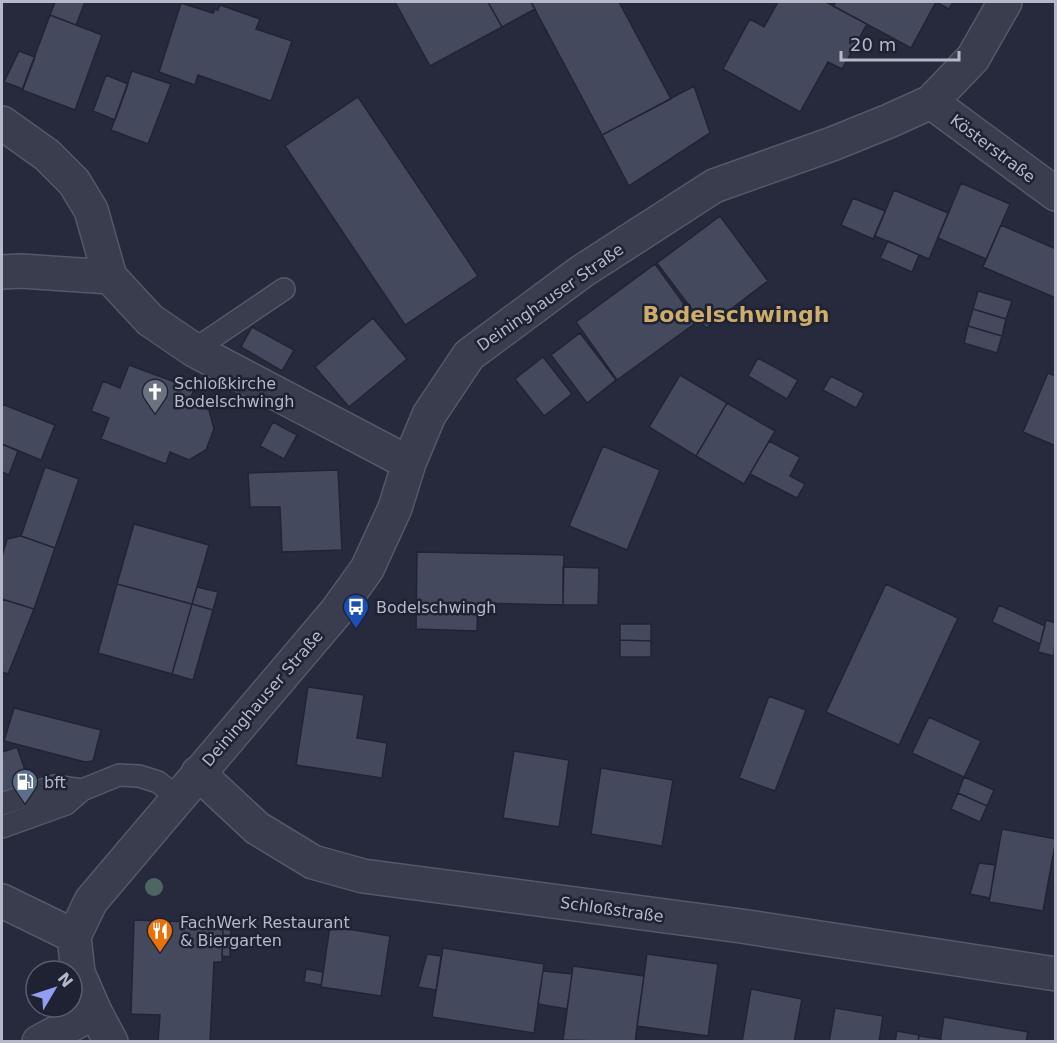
<svg xmlns="http://www.w3.org/2000/svg" width="1057" height="1043" viewBox="0 0 1057 1043" font-family="'DejaVu Sans',sans-serif">
<style>
.building{fill:#45495e;stroke:#202434;stroke-width:1.5}
.lines{fill:none;stroke-linecap:round;stroke-linejoin:round}
.service-casing{stroke:#545868;stroke-width:24}
.minor-casing{stroke:#545868;stroke-width:36}
.tertiary-casing{stroke:#545868;stroke-width:36}
.service{stroke:#393d4d;stroke-width:21}
.minor{stroke:#393d4d;stroke-width:33}
.tertiary{stroke:#393d4d;stroke-width:33}
.tree{fill:#4e6662}
.labels{text-anchor:middle;stroke-width:5;stroke-linejoin:round;paint-order:stroke}
.street-label{font-size:16px;fill:#b5b8c8;stroke:#1e2232}
.poi-label{font-size:16px;fill:#b5b8c8;stroke:#1e2232;text-anchor:start}
.district-label{font-size:22px;font-weight:bold;fill:#ceae6a;stroke:#1e2232}
</style>
<rect width="100%" height="100%" fill="#262a3c"/>
<!-- building -->
<path class="building" d="M55 2H85L76 25 50 15Z
M395 2H488L502 27 430 66Z
M488 2H531L535 9 502 27Z
M531 2H619L671 99 602 135Z
M778 2H826L867 24 842 69 828 62 800 112 723 69 750 19 764 27Z
M836 2H953L949 9 936 2 911 48 833 6Z
M181 3 213 13 215 9 218 10 220 5 260 19 256 29 292 41 271 101 198 75 195 85 159 72Z
M50 15 102 35 75 110 22 90Z
M19 51 35 57 23 89 4 82Z
M132 71 171 84 148 144 111 130Z
M106 75 128 84 115 120 93 111Z
M694 86 710 133 629 186 602 135Z
M358 97 478 276 405 325 285 146Z
M961 183 1010 204 986 259 938 238Z
M894 190 948 213 929 259 875 236Z
M853 198 885 211 873 239 841 225Z
M720 216 768 281 706 328 657 263Z
M1001 225 1056 249V298L983 267Z
M888 241 919 255 912 272 880 258Z
M655 264 697 322 617 380 576 322Z
M978 291 1012 301 1006 319 973 309Z
M973 309 1006 319 1002 336 968 326Z
M373 318 407 359 349 407 315 367Z
M968 326 1002 336 997 353 964 343Z
M252 327 294 350 282 371 241 347Z
M580 333 616 380 587 403 551 355Z
M543 357 572 394 544 416 515 379Z
M758 358 798 380 787 399 748 376Z
M129 365 194 389 189 402 209 410 214 429 206 450 189 460 170 452 166 464 101 439 109 418 91 411 103 381 120 388Z
M1048 373 1056 376V446L1023 432Z
M680 375 727 403 696 456 649 427Z
M831 376 864 393 856 408 823 390Z
M727 403 775 431 744 484 696 456Z
M2 404 55 425 41 460 2 444Z
M273 422 297 435 284 459 260 446Z
M769 441 800 457 790 476 805 484 797 498 750 474Z
M2 444 18 451 9 475 2 472Z
M603 446 660 470 627 550 569 526Z
M45 467 79 479 55 548 21 536Z
M338 470 342 550 282 552 280 507H250L248 473Z
M134 524 209 545 192 604 117 584Z
M21 536 55 548 34 609 2 599V556L7 539Z
M417 552 564 555 563 605 478 603 477 631 416 629Z
M563 567 599 568 598 605H563Z
M117 584 192 604 172 674 98 653Z
M886 584 958 618 899 745 826 712Z
M197 587 218 592 213 610 192 604Z
M2 599 34 609 8 674 2 672Z
M192 604 213 610 193 680 172 674Z
M999 605 1045 626 1040 644 992 622Z
M1046 620 1056 623 1054 656 1038 652Z
M620 624H651V641L620 640Z
M620 640 651 641V657H620Z
M308 687 364 695 357 738 387 743 382 778 296 765Z
M769 696 806 710 775 791 739 778Z
M14 708 101 730 93 761 85 762 4 741Z
M929 717 981 741 964 777 912 753Z
M17 747 30 784 2 793V752Z
M514 751 569 760 559 827 503 818Z
M601 768 673 780 662 846 591 834Z
M964 777 994 790 987 806 958 793Z
M958 793 987 806 980 822 951 809Z
M1002 829 1056 839 1043 911 989 902Z
M979 863 995 865 990 898 970 894Z
M134 920 223 923 222 962H214L210 1042H158L160 1015 131 1014Z
M330 926 390 936 381 996 321 987Z
M223 929H231L230 957 222 956Z
M443 948 544 964 534 1033 432 1017Z
M427 954 441 956 436 990 418 987Z
M647 954 718 964 708 1036 637 1026Z
M573 966 644 976 635 1042 563 1040Z
M306 969 323 972 321 985 304 982Z
M543 971 572 974 567 1009 538 1004Z
M751 989 802 999 794 1042H742Z
M835 1008 883 1016 879 1042H829Z
M944 1017 1028 1032 1026 1042H940Z
M897 1031 919 1035 918 1042H895Z
M919 1036 941 1039 940 1042H918Z"/>
<g class="lines">
<defs>
<path id="service" d="M194 350 284 289
M2 804 54 786 82 790
M2 827 66 804 82 790 119 775 139 776 158 782 178 798"/>
<path id="minor" d="M931 102 1056 194
M2 123 47 155 74 182 91 210 110 277 150 320 194 350 409 463
M2 272 21 271 110 277
M198 773 257 828 313 862 363 876 741 926 1056 974
M74 936 91 901 336 612 367 569 395 508 409 463 429 415 469 355 581 272 714 186 832 144 889 121 931 102 973 58 1005 2
M39 1042 95 1012"/>
<path id="tertiary" d="M2 901 74 936 78 973 95 1012 111 1042"/>
</defs>
<!-- service casing -->
<use href="#service" class="service-casing"/>
<!-- minor casing -->
<use href="#minor" class="minor-casing"/>
<!-- tertiary casing -->
<use href="#tertiary" class="tertiary-casing"/>
<!-- service -->
<use href="#service" class="service"/>
<!-- minor -->
<use href="#minor" class="minor"/>
<!-- tertiary -->
<use href="#tertiary" class="tertiary"/>
</g>
<!-- trees -->
<circle class="tree" cx="154" cy="887" r="9"/>
<!-- icons -->
<defs>
<symbol id="church-pin" viewBox="-11 -11 22 30"><path d="M0 17L-7.5 6A9.5 9.5 0 1 1 7.5 6Z" fill="#6b7280" stroke="#1e2232"/><path d="M-1.2-6h2.4v3.5h3.3v2.4h-3.3V6h-2.4V-.1h-3.3v-2.4h3.3Z" fill="#fff"/></symbol>
<symbol id="bus-pin" viewBox="-11 -11 22 30"><path d="M0 17L-7.5 6A9.5 9.5 0 1 1 7.5 6Z" fill="#1a4fb4" stroke="#1e2232"/><path d="M-5-6H5V4H4V6H2V4H-2V6H-4V4H-5ZM-3.5-4V0h7V-4ZM-3.5 1.2v1.5H-2V1.2ZM2 1.2v1.5H3.5V1.2Z" fill="#fff"/></symbol>
<symbol id="fuel-pin" viewBox="-11 -11 22 30"><path d="M0 17L-7.5 6A9.5 9.5 0 1 1 7.5 6Z" fill="#5c6f8a" stroke="#1e2232"/><path d="M-5.5-6h7V0h2V4h1.3V-2.5L3-4.5l.8-.8L6-3V5H2.5V1h-1V6h-7ZM-4.2-4.7v3.2H.2V-4.7Z" fill="#fff"/></symbol>
<symbol id="restaurant-pin" viewBox="-11 -11 22 30"><path d="M0 17L-7.5 6A9.5 9.5 0 1 1 7.5 6Z" fill="#e8710a" stroke="#1e2232"/><path d="M-5-6h1v4h1v-4h1v4h1v-4h1v5L-1.5 .5V6h-2V.5L-5-1ZM5-6V6H3V1.5H1.5Q1.5-4 5-6Z" fill="#fff"/></symbol>
</defs>
<g fill-rule="evenodd">
<use href="#church-pin" x="140" y="377" width="30" height="40"/>
<use href="#bus-pin" x="341" y="592" width="30" height="40"/>
<use href="#fuel-pin" x="10" y="767" width="30" height="40"/>
<use href="#restaurant-pin" x="145" y="916" width="30" height="40"/>
</g>
<g class="labels">
<!-- street labels -->
<g class="street-label">
<text transform="translate(993 148) rotate(37)" y="6">Kösterstraße</text>
<text transform="translate(550 297) rotate(-35)" y="6">Deininghauser Straße</text>
<text transform="translate(262 698) rotate(-49)" y="6">Deininghauser Straße</text>
<text transform="translate(612 909) rotate(8)" y="6">Schloßstraße</text>
</g>
<!-- poi labels -->
<g class="poi-label">
<text x="174" y="389">Schloßkirche<tspan x="174" dy="18">Bodelschwingh</tspan></text>
<text x="376" y="613">Bodelschwingh</text>
<text x="44" y="788">bft</text>
<text x="180" y="928">FachWerk Restaurant<tspan x="180" dy="18">&amp; Biergarten</tspan></text>
</g>
<!-- district labels -->
<g class="district-label">
<text x="736" y="322">Bodelschwingh</text>
</g>
</g>
<!-- border -->
<rect width="1057" height="1043" fill="none" stroke="#b5b8c8" stroke-width="6"/>
<!-- north arrow -->
<g transform="translate(54 989) rotate(51)"><circle r="28" fill="#1e2232" stroke="#5a5e6e" stroke-width="1.5"/>
<path d="M0-4.5L10 22L0 15L-10 22Z" fill="#919ef1"/>
<text y="-9" font-size="16" font-weight="bold" text-anchor="middle" fill="#b5b8c8">N</text>
</g>
<!-- scale -->
<path d="M841 51v9h118v-9" fill="none" stroke="#b5b8c8" stroke-width="3"/>
<text x="850" y="51" font-size="18" fill="#b5b8c8" stroke="#1e2232" stroke-width="4.5" paint-order="stroke">20 m</text>
</svg>
